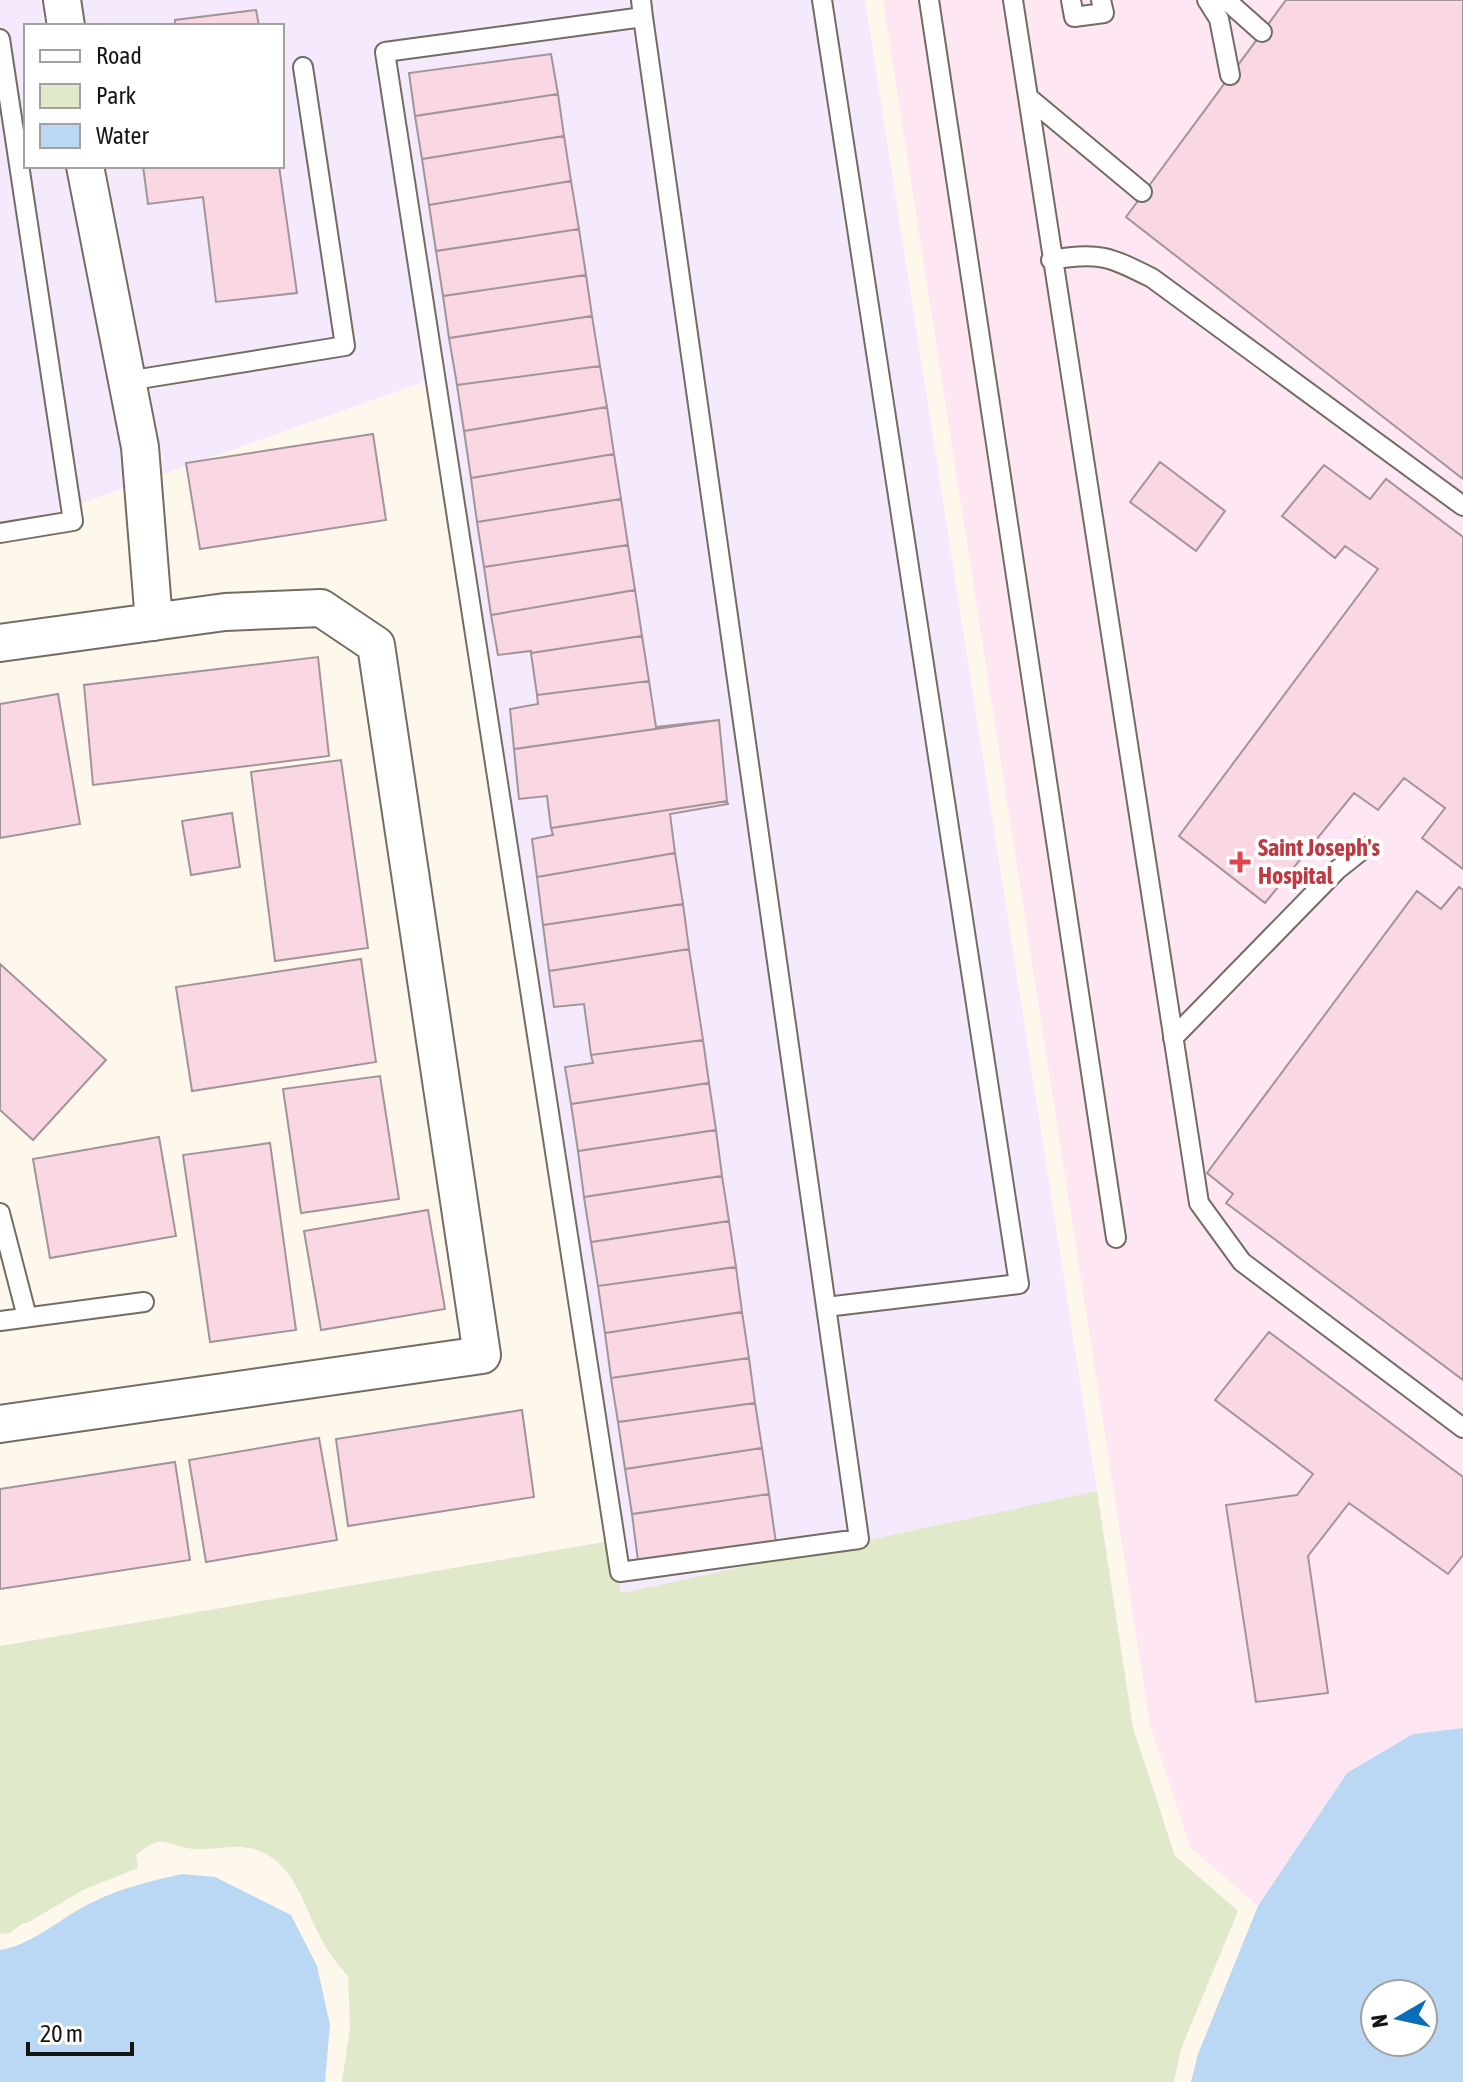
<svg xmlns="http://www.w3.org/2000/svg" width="1463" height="2082" viewBox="0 0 1463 2082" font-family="'Asap Condensed',sans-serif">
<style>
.commercial{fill:#f5e9fd}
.medical{fill:#fee7f3}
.green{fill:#e0e9ca}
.water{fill:#bad8f4;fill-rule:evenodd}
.building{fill:#fad8e3;stroke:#a29499;stroke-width:2}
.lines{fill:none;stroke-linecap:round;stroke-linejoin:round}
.service-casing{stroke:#736c62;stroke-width:22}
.minor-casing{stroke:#736c62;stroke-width:40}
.service{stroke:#fff;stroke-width:18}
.minor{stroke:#fff;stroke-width:36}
.health-dot{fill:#e0444e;stroke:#fff;stroke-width:3}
.labels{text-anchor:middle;stroke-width:8;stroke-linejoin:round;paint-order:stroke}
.health-label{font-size:24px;font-weight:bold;fill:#be3a42;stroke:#fff;text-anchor:start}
</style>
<rect width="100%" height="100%" fill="#fef7ec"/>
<!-- commercial -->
<path class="commercial" d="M0 0H41L45 26H26V166H65L124 469 163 461 106 166H282V26H86L82 0H865L1097 1491 620 1593 429 380 0 532Z"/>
<!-- medical -->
<path class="medical" d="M883 0H1463V1728L1413 1734 1347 1773 1258 1906 1190 1847 1150 1725Z"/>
<!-- green -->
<path class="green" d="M1097 1491 1133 1728 1175 1856 1238 1911 1181 2049 1174 2082H342L350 2029 348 1976C331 1958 318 1936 309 1913 297 1884 283 1855 249 1848 230 1844 212 1851 193 1849 163 1846 166 1831 136 1855L138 1868 83 1890 27 1923H23L10 1933 0 1934V1646L610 1541 621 1593Z"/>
<!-- water -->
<path class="water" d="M1463 1728V2082H1191L1198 2054 1258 1906 1347 1773 1413 1734ZM1375 1994H1423V2042H1375Z
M182 1874 215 1877 291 1915 317 1966 330 2025 325 2082H0V1950C35 1944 61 1917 93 1902 121 1888 151 1881 182 1874Z"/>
<!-- building -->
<path class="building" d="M1286 0H1463V479L1126 217Z
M256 10 259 26H175V20Z
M551 54 558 94 415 116 409 73Z
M558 94 564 136 422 159 415 116Z
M564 136 571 181 429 205 422 159Z
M143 166H279L297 293 216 302 203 197 148 204Z
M571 181 579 229 436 251 429 205Z
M579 229 586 275 443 296 436 251Z
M586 275 592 316 449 338 443 296Z
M592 316 600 366 457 385 449 338Z
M600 366 607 407 464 431 457 385Z
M607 407 614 454 471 478 464 431Z
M373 434 386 520 200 549 186 463Z
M614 454 621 499 477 522 471 478Z
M1160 462 1225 511 1196 551 1130 502Z
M1324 465 1370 499 1386 479 1463 537V869L1422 838 1445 808 1404 778 1378 810 1354 793 1265 903 1179 836 1378 569 1345 546 1335 558 1282 516Z
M621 499 628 545 484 567 477 522Z
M628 545 635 590 491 615 484 567Z
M635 590 642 636 531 653V651L498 655 491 615Z
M642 636 649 681 537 695 531 653Z
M318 657 329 756 93 785 84 685Z
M649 681 656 727 719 720 514 749 510 709 538 704 537 695Z
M58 694 80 824 0 838V704Z
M719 720 727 801 551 828 547 796 519 799 514 749Z
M341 760 368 948 275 961 251 772Z
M727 801 728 804 670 814 675 853 537 877 532 839 553 835 551 828Z
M232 813 240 867 191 875 182 821Z
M675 853 683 904 543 925 537 877Z
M1459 887 1463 890V1380L1226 1203 1233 1194 1207 1173 1417 891 1441 909Z
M683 904 689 949 549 971 543 925Z
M689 949 703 1040 591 1055 584 1004 554 1007 549 971Z
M361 959 376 1062 192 1091 176 987Z
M0 964 106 1060 33 1140 0 1110Z
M703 1040 709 1083 571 1104 565 1067 593 1063 591 1055Z
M380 1076 399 1199 301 1213 283 1089Z
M709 1083 716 1130 578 1151 571 1104Z
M716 1130 722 1176 584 1197 578 1151Z
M159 1137 176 1236 50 1258 33 1159Z
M270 1143 296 1330 210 1342 183 1155Z
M722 1176 729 1221 591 1242 584 1197Z
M428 1210 445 1309 321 1330 304 1231Z
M729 1221 736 1267 598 1286 591 1242Z
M736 1267 742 1312 605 1333 598 1286Z
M742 1312 749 1358 611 1378 605 1333Z
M1269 1332 1463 1477V1555L1448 1574 1349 1503 1308 1556 1328 1693 1256 1702 1226 1505 1297 1495 1313 1474 1215 1400Z
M749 1358 755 1403 618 1422 611 1378Z
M755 1403 762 1448 625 1469 618 1422Z
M522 1410 534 1497 348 1526 336 1439Z
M319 1438 337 1540 206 1562 189 1460Z
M762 1448 769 1494 632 1514 625 1469Z
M175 1462 190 1560 0 1589V1489Z
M769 1494 776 1543 638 1561 632 1514Z"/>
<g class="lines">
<defs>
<path id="service" d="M641 0 643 17 859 1539 620 1572 385 52 643 17
M822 0 1019 1284 826 1307
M929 0 1116 1238
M1013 0 1199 1203 1242 1262 1463 1428
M1071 0 1074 17 1104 13 1101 0
M1207 0 1219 19 1230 75
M1226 0 1262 32
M0 39 73 521 0 533
M1029 98 1142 192
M1051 260C1098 251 1110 257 1152 278L1463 506
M127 381 345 346 303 67
M1173 1038 1337 870 1366 847
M0 1213 27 1317
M0 1321 144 1302"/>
<path id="minor" d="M62 0 66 26
M85 166 140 447 154 622
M0 643 225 612 321 608 376 645 482 1355 0 1424"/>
</defs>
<!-- service casing -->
<use href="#service" class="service-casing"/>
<!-- minor casing -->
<use href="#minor" class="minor-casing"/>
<!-- service -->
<use href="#service" class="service"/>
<!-- minor -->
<use href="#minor" class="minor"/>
</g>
<!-- markers -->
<path class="health-dot" d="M1236 850h8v8h8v8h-8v8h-8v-8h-8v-8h8z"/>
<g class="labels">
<!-- health labels -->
<g class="health-label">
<text x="1258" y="856">Saint Joseph's<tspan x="1258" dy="28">Hospital</tspan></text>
</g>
</g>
<!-- legend -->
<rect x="24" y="24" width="260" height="144" fill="#ffffff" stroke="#a2a1a0" stroke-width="2"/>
<rect x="40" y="50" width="40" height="12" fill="#ffffff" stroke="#a2a1a0" stroke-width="2"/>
<text x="96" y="64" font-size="24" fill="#171511">Road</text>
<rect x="40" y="84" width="40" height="24" fill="#e0e9ca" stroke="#a2a1a0" stroke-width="2"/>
<text x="96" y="104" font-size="24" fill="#171511">Park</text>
<rect x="40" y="124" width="40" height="24" fill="#bad8f4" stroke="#a2a1a0" stroke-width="2"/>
<text x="96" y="144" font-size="24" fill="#171511">Water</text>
<!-- north arrow -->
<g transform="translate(1399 2018) rotate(261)"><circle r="38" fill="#ffffff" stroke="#a2a1a0" stroke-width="2"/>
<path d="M0-6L14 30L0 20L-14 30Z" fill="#086eba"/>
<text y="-12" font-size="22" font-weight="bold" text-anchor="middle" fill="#171511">N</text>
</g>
<!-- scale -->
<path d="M28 2042v12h104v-12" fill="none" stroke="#171511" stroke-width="4"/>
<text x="40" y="2042" font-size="24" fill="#171511" stroke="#ffffff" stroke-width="6" paint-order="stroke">20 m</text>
</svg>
